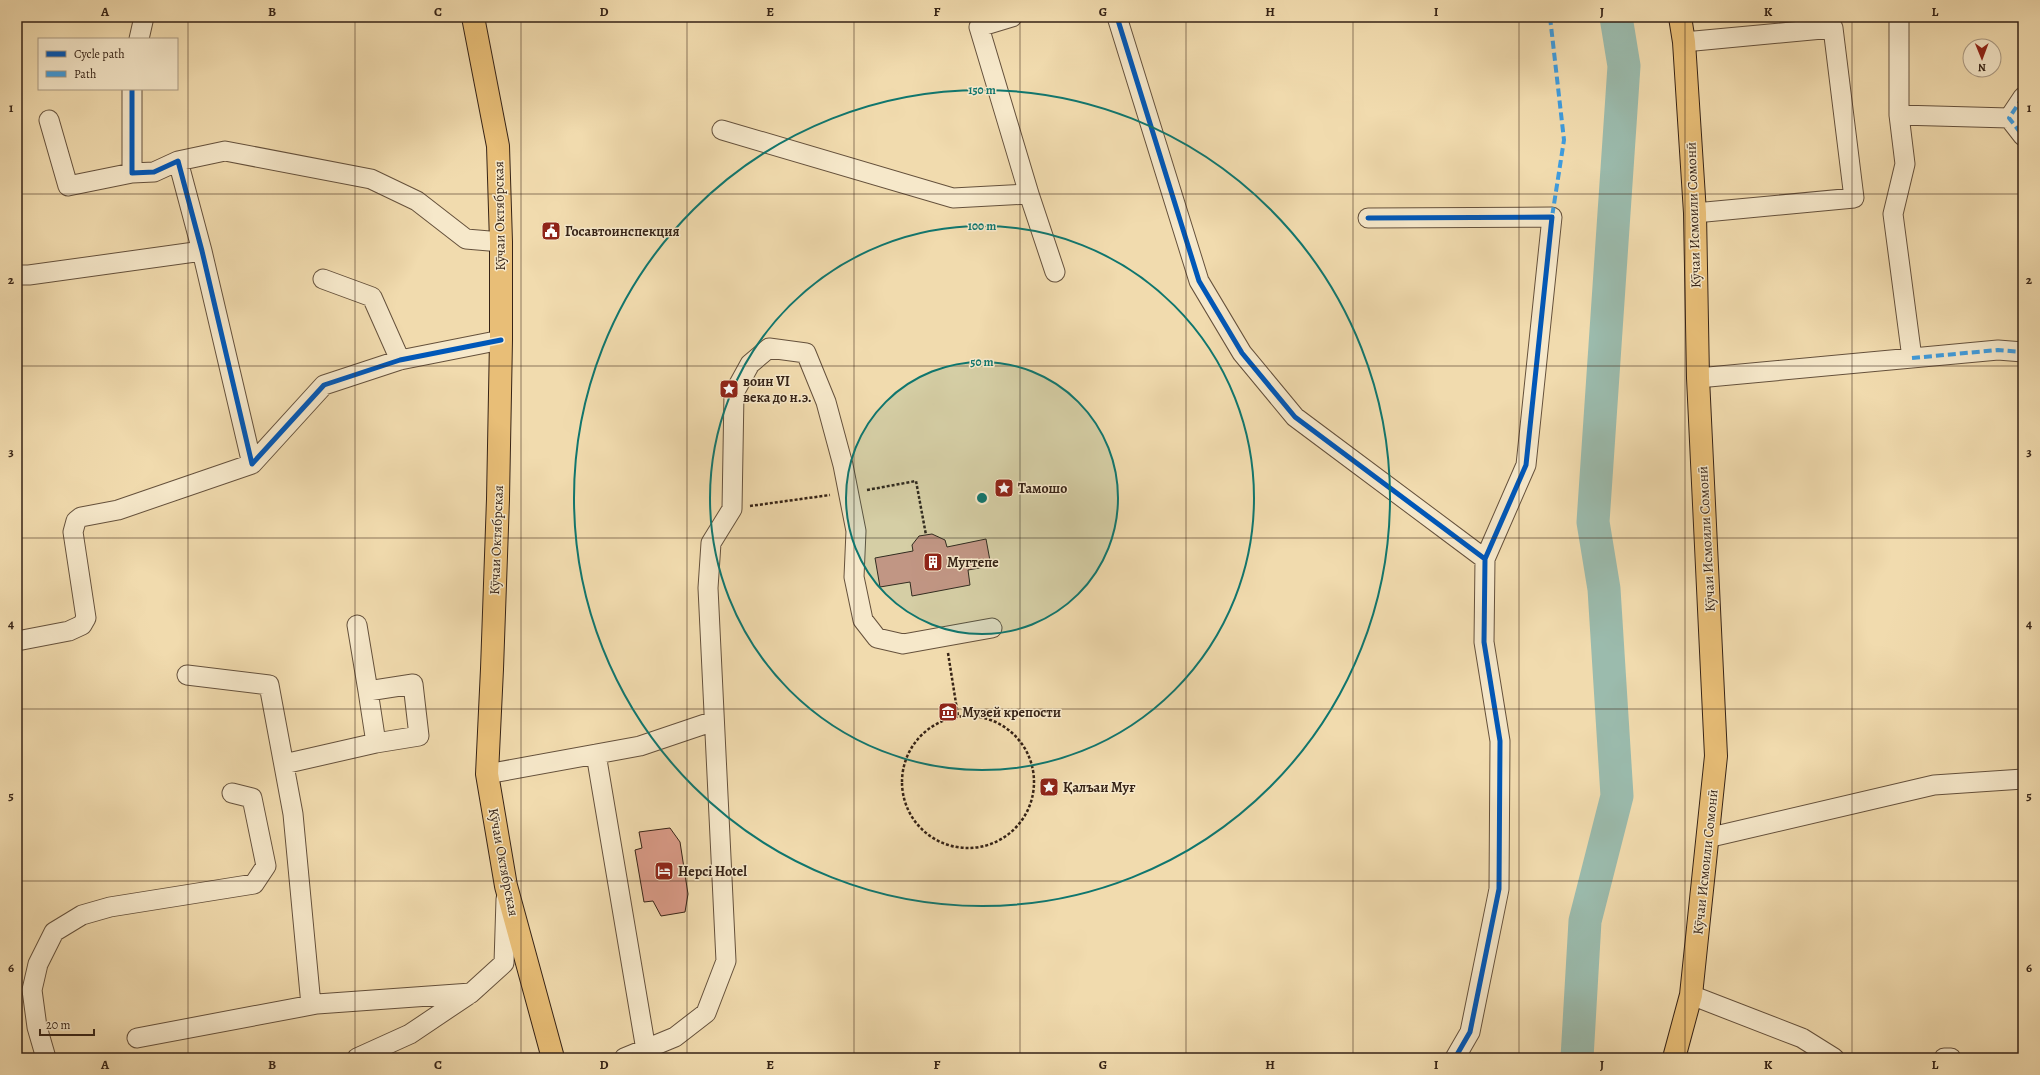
<svg xmlns="http://www.w3.org/2000/svg" width="2040" height="1075" viewBox="0 0 2040 1075" font-family="Alegreya,serif">
<style>
.lines{fill:none;stroke-linecap:round;stroke-linejoin:round}
.river{stroke:#9bbbad;stroke-width:33}
.building{fill:#da9b88;stroke:#362316}
.minor-casing{stroke:#65513c;stroke-width:21}
.major-casing{stroke:#362316;stroke-width:24}
.path{stroke:#362316;stroke-width:2.5;stroke-dasharray:3 2;stroke-linecap:butt}
.minor{stroke:#f6e8ca;stroke-width:19}
.major{stroke:#e8be77;stroke-width:22}
.quiet{stroke:#3e9cdf;stroke-width:4;stroke-dasharray:8 4;stroke-linecap:butt}
.cycleway-casing{stroke:#f6e8ca;stroke-width:8}
.cycleway{stroke:#0057b8;stroke-width:5}
.grid{fill:none;stroke:#362316;stroke-width:1;stroke-opacity:0.55}
.ring{fill:none;stroke:#0f766e;stroke-width:2}
.labels{text-anchor:middle;stroke-width:3;stroke-linejoin:round;paint-order:stroke}
.street-label{font-size:14px;fill:#362316;stroke:#f6e8ca}
.poi-label{font-size:14px;font-weight:bold;fill:#362316;stroke:#f6e8ca;text-anchor:start}
.centre{fill:#0f766e;stroke:#f6e8ca;stroke-width:2}
.ring-label{font-size:12px;text-anchor:middle;font-weight:bold;fill:#0f766e;stroke:#f6e8ca;stroke-width:3;stroke-linejoin:round;paint-order:stroke}
.neatline{fill:none;stroke:#362316;stroke-width:1.5}
.grid-label{font-size:13px;text-anchor:middle;font-weight:bold;fill:#362316}
</style>
<rect width="100%" height="100%" fill="#f1dbae"/>
<filter id="stains"><feTurbulence type="fractalNoise" baseFrequency=".005" numOctaves="4"/><feColorMatrix values="0 0 0 0 .2 0 0 0 0 .09 0 0 0 0 .02 0 0 0 .5 -.17"/></filter>
<radialGradient id="worn" r=".72"><stop offset=".6" stop-color="#630" stop-opacity="0"/><stop offset="1" stop-color="#630" stop-opacity=".3"/></radialGradient>
<g class="lines">
<!-- river -->
<path class="river" d="M1577 1058 1585 921 1617 796 1604 589 1593 522 1624 66 1616 17"/>
</g>
<!-- building -->
<path class="building" d="M932 534 945 540 947 547 986 539 991 566 968 570 970 585 912 596 910 582 880 587 875 558 913 551 912 545 919 536Z
M670 828 680 842 688 894 685 912 661 916 653 901 644 902 635 850 642 848 639 832Z"/>
<g class="lines">
<defs>
<path id="minor" d="M1117 17 1199 281 1242 353 1295 417 1485 559
M1899 17V115L1905 164 1893 214 1912 358
M139 39 144 17
M1684 42 1833 28 1827 17
M132 89V173L154 172 178 161 202 251 252 464 324 385 400 360 501 340
M1899 115 2009 118
M2009 118 2023 97
M2009 118 2023 136
M49 120 68 186 132 173
M722 130 953 198 1029 194 979 27 1012 17
M178 161 225 151 371 179 417 201 466 239 501 242
M1029 194 1055 272
M1695 213 1854 198 1833 28
M1368 218 1552 217 1526 465 1485 559 1484 642 1500 741 1499 889 1470 1032 1455 1058
M17 275H29L202 251
M323 279 372 297 400 360
M1698 378 1998 350 2023 352
M17 641 69 631 82 625 86 618 73 532 76 521 81 517 118 510 252 464
M187 675 269 685 293 814 311 1005
M368 691 376 743
M596 754 646 1050
M284 764 376 743 419 736 413 684 368 691 357 625
M487 774 640 746 714 721
M1707 838 1934 785 2023 779
M1691 995 1802 1038 1834 1058
M137 1038 317 1004 471 993
M46 1058 37 1027 32 990 38 964 54 932 82 915 110 907 254 884 266 866 252 798 232 793
M357 1058 410 1034 471 993 504 963 506 899
M624 1058 675 1037 706 1013 726 961 708 588 711 543 732 509 734 393 750 364 769 348 806 353 826 402 843 465 856 531 854 577 863 620 877 638 903 644 992 628
M1944 1058H1951"/>
<path id="major" d="M473 17 498 146 501 242V340L498 499 492 669 487 774 506 886 553 1058
M1674 1058 1691 995 1716 756 1698 378 1695 213 1684 42 1680 17"/>
</defs>
<!-- minor casing -->
<use href="#minor" class="minor-casing"/>
<!-- major casing -->
<use href="#major" class="major-casing"/>
<!-- path -->
<path class="path" d="M867 490 916 481 926 535
M750 506 830 495
M948 653 958 716
M902 782a66 66 0 1 1 132 0a66 66 0 1 1-132 0Z"/>
<!-- minor -->
<use href="#minor" class="minor"/>
<!-- major -->
<use href="#major" class="major"/>
<!-- quiet -->
<path class="quiet" d="M1550 17 1564 140 1552 217
M2023 97 2009 118 2023 136
M1912 358 1998 350 2023 352"/>
<defs>
<path id="cycleway" d="M1117 17 1199 281 1242 353 1295 417 1485 559
M132 89V173L154 172 178 161 202 251 252 464 324 385 400 360 501 340
M1368 218 1552 217 1526 465 1485 559 1484 642 1500 741 1499 889 1470 1032 1455 1058"/>
</defs>
<!-- cycleway casing -->
<use href="#cycleway" class="cycleway-casing"/>
<!-- cycleway -->
<use href="#cycleway" class="cycleway"/>
</g>
<!-- grid -->
<path class="grid" d="M188 17V1058M355 17V1058M521 17V1058M687 17V1058M854 17V1058M1020 17V1058M1186 17V1058M1353 17V1058M1519 17V1058M1685 17V1058M1852 17V1058M17 194H2023M17 366H2023M17 538H2023M17 709H2023M17 881H2023"/>
<!-- distance rings -->
<circle cx="982" cy="498" r="136" fill="#0f766e" fill-opacity=".12"/>
<g class="ring">
<circle cx="982" cy="498" r="136"/>
<circle cx="982" cy="498" r="272"/>
<circle cx="982" cy="498" r="408"/>
</g>
<!-- icons -->
<defs>
<symbol id="civic-square" viewBox="-11 -11 22 22"><rect x="-9" y="-9" width="18" height="18" rx="4" fill="#8f2418" stroke="#f6e8ca"/><path d="M-.6-6.5H3V-4.5H.6V-3L4-1V1h2V6H-6V1h2V-1L-.6-3ZM-1.2 2.5V6h2.4V2.5Z" fill="#fff"/></symbol>
<symbol id="sight-square" viewBox="-11 -11 22 22"><rect x="-9" y="-9" width="18" height="18" rx="4" fill="#8f2418" stroke="#f6e8ca"/><path d="M0-6L1.8-2.2L6-1.7L2.9 1.2L3.7 5.4L0 3.3L-3.7 5.4L-2.9 1.2L-6-1.7L-1.8-2.2Z" fill="#fff"/></symbol>
<symbol id="building-square" viewBox="-11 -11 22 22"><rect x="-9" y="-9" width="18" height="18" rx="4" fill="#8f2418" stroke="#f6e8ca"/><path d="M-4-6H4V6H1V3H-1V6H-4ZM-2.5-4.3h1.7v1.8h-1.7ZM.8-4.3h1.7v1.8H.8ZM-2.5-1h1.7V.8h-1.7ZM.8-1h1.7V.8H.8Z" fill="#fff"/></symbol>
<symbol id="museum-square" viewBox="-11 -11 22 22"><rect x="-9" y="-9" width="18" height="18" rx="4" fill="#8f2418" stroke="#f6e8ca"/><path d="M0-6L6-3V-2H-6V-3ZM-5-1h2V3h-2ZM-1-1h2V3h-2ZM3-1h2V3H3ZM-6 4H6V6H-6Z" fill="#fff"/></symbol>
<symbol id="hotel-square" viewBox="-11 -11 22 22"><rect x="-9" y="-9" width="18" height="18" rx="4" fill="#8f2418" stroke="#f6e8ca"/><path d="M-6-4.5h1.5V1H6V5H4.5V3h-9V5H-6ZM-4 0a1.8 1.8 0 1 1 3.6 0ZM.5 0V-2.5h3Q6-2.5 6 0Z" fill="#fff"/></symbol>
</defs>
<g fill-rule="evenodd">
<use href="#civic-square" x="540" y="220" width="22" height="22"/>
<use href="#sight-square" x="718" y="378" width="22" height="22"/>
<use href="#sight-square" x="993" y="477" width="22" height="22"/>
<use href="#building-square" x="922" y="551" width="22" height="22"/>
<use href="#museum-square" x="937" y="701" width="22" height="22"/>
<use href="#sight-square" x="1038" y="776" width="22" height="22"/>
<use href="#hotel-square" x="653" y="860" width="22" height="22"/>
</g>
<g class="labels">
<!-- street labels -->
<g class="street-label">
<text transform="translate(1693 215) rotate(-92)" y="5">Кӯчаи Исмоили Сомонӣ</text>
<text transform="translate(499 216) rotate(-91)" y="5">Кӯчаи Октябрская</text>
<text transform="translate(1706 539) rotate(-93)" y="5">Кӯчаи Исмоили Сомонӣ</text>
<text transform="translate(496 540) rotate(-88)" y="5">Кӯчаи Октябрская</text>
<text transform="translate(504 862) rotate(79)" y="5">Кӯчаи Октябрская</text>
<text transform="translate(1705 862) rotate(-84)" y="5">Кӯчаи Исмоили Сомонӣ</text>
</g>
<!-- poi labels -->
<g class="poi-label">
<text x="565" y="236">Госавтоинспекция</text>
<text x="743" y="386">воин VI<tspan x="743" dy="16">века до н.э.</tspan></text>
<text x="1018" y="493">Тамошо</text>
<text x="947" y="567">Мугтепе</text>
<text x="962" y="717">Музей крепости</text>
<text x="1063" y="792">Қалъаи Муғ</text>
<text x="678" y="876">Hepci Hotel</text>
</g>
</g>
<circle cx="982" cy="498" r="6" class="centre"/>
<g class="ring-label">
<text x="982" y="94">150 m</text>
<text x="982" y="230">100 m</text>
<text x="982" y="366">50 m</text>
</g>
<!-- margin -->
<rect width="2040" height="1075" fill="none" stroke="#f1dbae" stroke-width="44"/>
<!-- legend -->
<rect x="38" y="38" width="140" height="52" fill="#f6e8ca" stroke="#a99982"/>
<rect x="46" y="51" width="20" height="6" fill="#0057b8" stroke="#a99982"/>
<text x="74" y="58" font-size="12" fill="#362316">Cycle path</text>
<rect x="46" y="71" width="20" height="6" fill="#3e9cdf" stroke="#a99982"/>
<text x="74" y="78" font-size="12" fill="#362316">Path</text>
<!-- north arrow -->
<g transform="translate(1982 58) rotate(179)"><circle r="19" fill="#f6e8ca" stroke="#a99982"/>
<path d="M0-3L7 15L0 10L-7 15Z" fill="#8f2418"/>
<text y="-6" font-size="11" font-weight="bold" text-anchor="middle" fill="#362316">N</text>
</g>
<!-- scale -->
<path d="M40 1029v6h54v-6" fill="none" stroke="#362316" stroke-width="2"/>
<text x="46" y="1029" font-size="12" fill="#362316" stroke="#f6e8ca" stroke-width="3" paint-order="stroke">20 m</text>
<rect x="22" y="22" width="1996" height="1031" class="neatline"/>
<g class="grid-label">
<text x="105" y="16">A</text>
<text x="272" y="16">B</text>
<text x="438" y="16">C</text>
<text x="604" y="16">D</text>
<text x="770" y="16">E</text>
<text x="937" y="16">F</text>
<text x="1103" y="16">G</text>
<text x="1270" y="16">H</text>
<text x="1436" y="16">I</text>
<text x="1602" y="16">J</text>
<text x="1768" y="16">K</text>
<text x="1935" y="16">L</text>
<text x="11" y="112">1</text>
<text x="2029" y="112">1</text>
<text x="11" y="284">2</text>
<text x="2029" y="284">2</text>
<text x="11" y="456">3</text>
<text x="2029" y="456">3</text>
<text x="11" y="628">4</text>
<text x="2029" y="628">4</text>
<text x="11" y="800">5</text>
<text x="2029" y="800">5</text>
<text x="11" y="972">6</text>
<text x="2029" y="972">6</text>
<text x="105" y="1069">A</text>
<text x="272" y="1069">B</text>
<text x="438" y="1069">C</text>
<text x="604" y="1069">D</text>
<text x="770" y="1069">E</text>
<text x="937" y="1069">F</text>
<text x="1103" y="1069">G</text>
<text x="1270" y="1069">H</text>
<text x="1436" y="1069">I</text>
<text x="1602" y="1069">J</text>
<text x="1768" y="1069">K</text>
<text x="1935" y="1069">L</text>
</g>
<rect width="100%" height="100%" filter="url(#stains)"/>
<rect width="100%" height="100%" fill="url(#worn)"/>
</svg>
